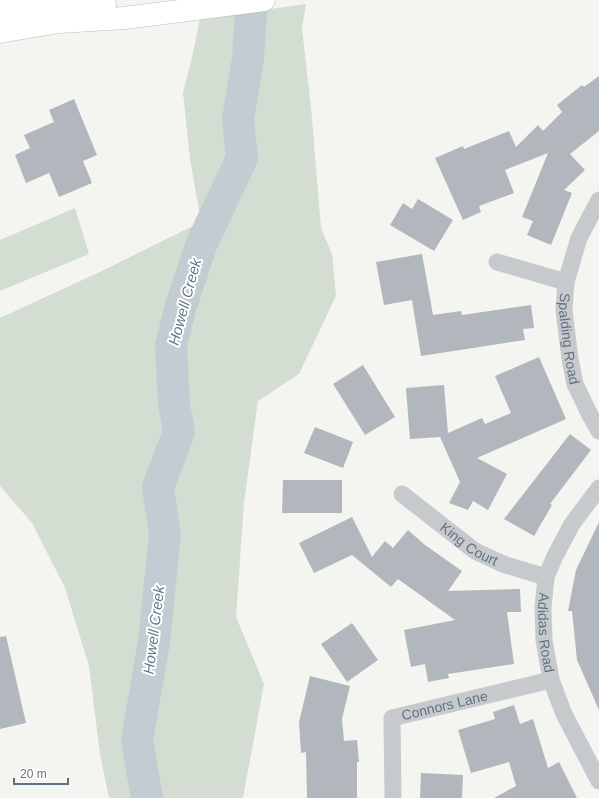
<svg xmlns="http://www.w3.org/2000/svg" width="599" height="798" viewBox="0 0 599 798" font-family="Arial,sans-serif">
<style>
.green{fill:#d4ddd1}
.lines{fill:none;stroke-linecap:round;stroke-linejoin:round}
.river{stroke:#c3ccd2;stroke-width:32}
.building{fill:#b1b7bd}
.secondary-casing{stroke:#b8bcc1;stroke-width:23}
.street{stroke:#c7cacd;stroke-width:17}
.secondary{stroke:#fff;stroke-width:22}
.labels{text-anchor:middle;stroke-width:4;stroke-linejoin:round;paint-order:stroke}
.street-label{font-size:14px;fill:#617184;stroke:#fff}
.water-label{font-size:15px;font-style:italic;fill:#617a89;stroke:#fff}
</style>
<rect width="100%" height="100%" fill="#f4f5f0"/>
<!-- green -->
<path class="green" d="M306 4 302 29 311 107 321 228 332 254 336 296 299 374 258 401 244 503 236 617 264 684 243 798H109L100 754 89 666 65 588 32 523 0 486V318L104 270 201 222 190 159 183 93 193 53 200 19Z
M75 208 89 254 0 291V240Z"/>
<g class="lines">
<!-- river -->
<path class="river" d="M147 798 137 740 154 642 165 534 158 487 179 432 174 404 171 346 180 309 202 243 242 158 238 119 248 58 252 0"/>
</g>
<!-- building -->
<path class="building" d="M599 76V131L570 154 585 170 564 190 572 193 551 245 527 235 533 221 522 217 548 153 505 170 514 193 479 206 481 212 463 220 435 158 463 146 464 149 509 131 516 147 538 125 543 131 562 112 557 105 582 85 584 87Z
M74 99 97 155 83 161 92 183 59 197 49 173 26 183 15 155 30 148 24 135 54 122 49 110Z
M418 199 453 220 434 251 390 225 403 203 412 209Z
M422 254 433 315 461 311 462 315 531 305 534 328 523 329 525 340 421 356 412 300 384 305 376 262Z
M539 357 566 419 477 458 507 474 488 510 473 501 468 510 449 503 460 482 440 437 410 439 406 388 444 385 448 433 482 418 485 424 511 413 495 376Z
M363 365 395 417 365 435 333 384Z
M315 427 353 442 343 468 304 453Z
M570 434 591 450 550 504 552 505 534 536 504 519Z
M283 480H342V513H282Z
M352 517 372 557 385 541 393 548 408 530 425 545 462 571 448 591 520 589 521 612H507L514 664 448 674 449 678 428 682 425 664 411 667 404 630 455 620 398 579 391 587 352 555 314 573 299 543Z
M599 522V710L577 660 572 611H568L576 570Z
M352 623 378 660 347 682 321 644Z
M6 636 26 723 0 729V637Z
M310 676 350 686 342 719 344 741 357 740 359 762H357V798H307L306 752 301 753 299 722Z
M514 705 520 724 533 719 548 768 559 762 577 798H494L516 786 509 762 471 773 458 730 495 719 493 712Z
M421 773 463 775 462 798H420Z"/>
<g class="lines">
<defs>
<path id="secondary" d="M0 10 58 6 105 5
M0 32 59 22 125 18 264 0"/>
</defs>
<!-- secondary casing -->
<use href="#secondary" class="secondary-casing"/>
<!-- street -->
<g class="street">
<path id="s1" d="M599 200 579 238 566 282 564 310 570 359 575 384 590 415 599 431"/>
<path d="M497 262 566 282"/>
<path id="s2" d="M599 488 572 524 555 556 546 577 543 608 544 640 551 680 564 714 599 781"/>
<path id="s3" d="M402 494 475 551 503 564 546 577"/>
<path id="s4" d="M393 798 392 718 551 680"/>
</g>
<!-- secondary -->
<use href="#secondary" class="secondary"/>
</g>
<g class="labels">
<!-- street labels -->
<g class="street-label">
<text dy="5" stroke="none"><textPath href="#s1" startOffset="146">Spalding Road</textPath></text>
<text dy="5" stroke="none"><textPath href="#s3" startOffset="84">King Court</textPath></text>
<text dy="5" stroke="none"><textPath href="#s2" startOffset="160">Adidas Road</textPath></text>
<text dy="5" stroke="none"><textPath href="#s4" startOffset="134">Connors Lane</textPath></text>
</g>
<!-- water labels -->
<g class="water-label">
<text transform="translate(185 302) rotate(-75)" y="5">Howell Creek</text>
<text transform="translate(154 630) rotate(-83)" y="5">Howell Creek</text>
</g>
</g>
<!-- scale -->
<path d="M14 778v6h54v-6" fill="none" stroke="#617184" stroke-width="2"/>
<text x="20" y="778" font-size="12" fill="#617184" stroke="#ffffff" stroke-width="3" paint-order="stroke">20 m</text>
</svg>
